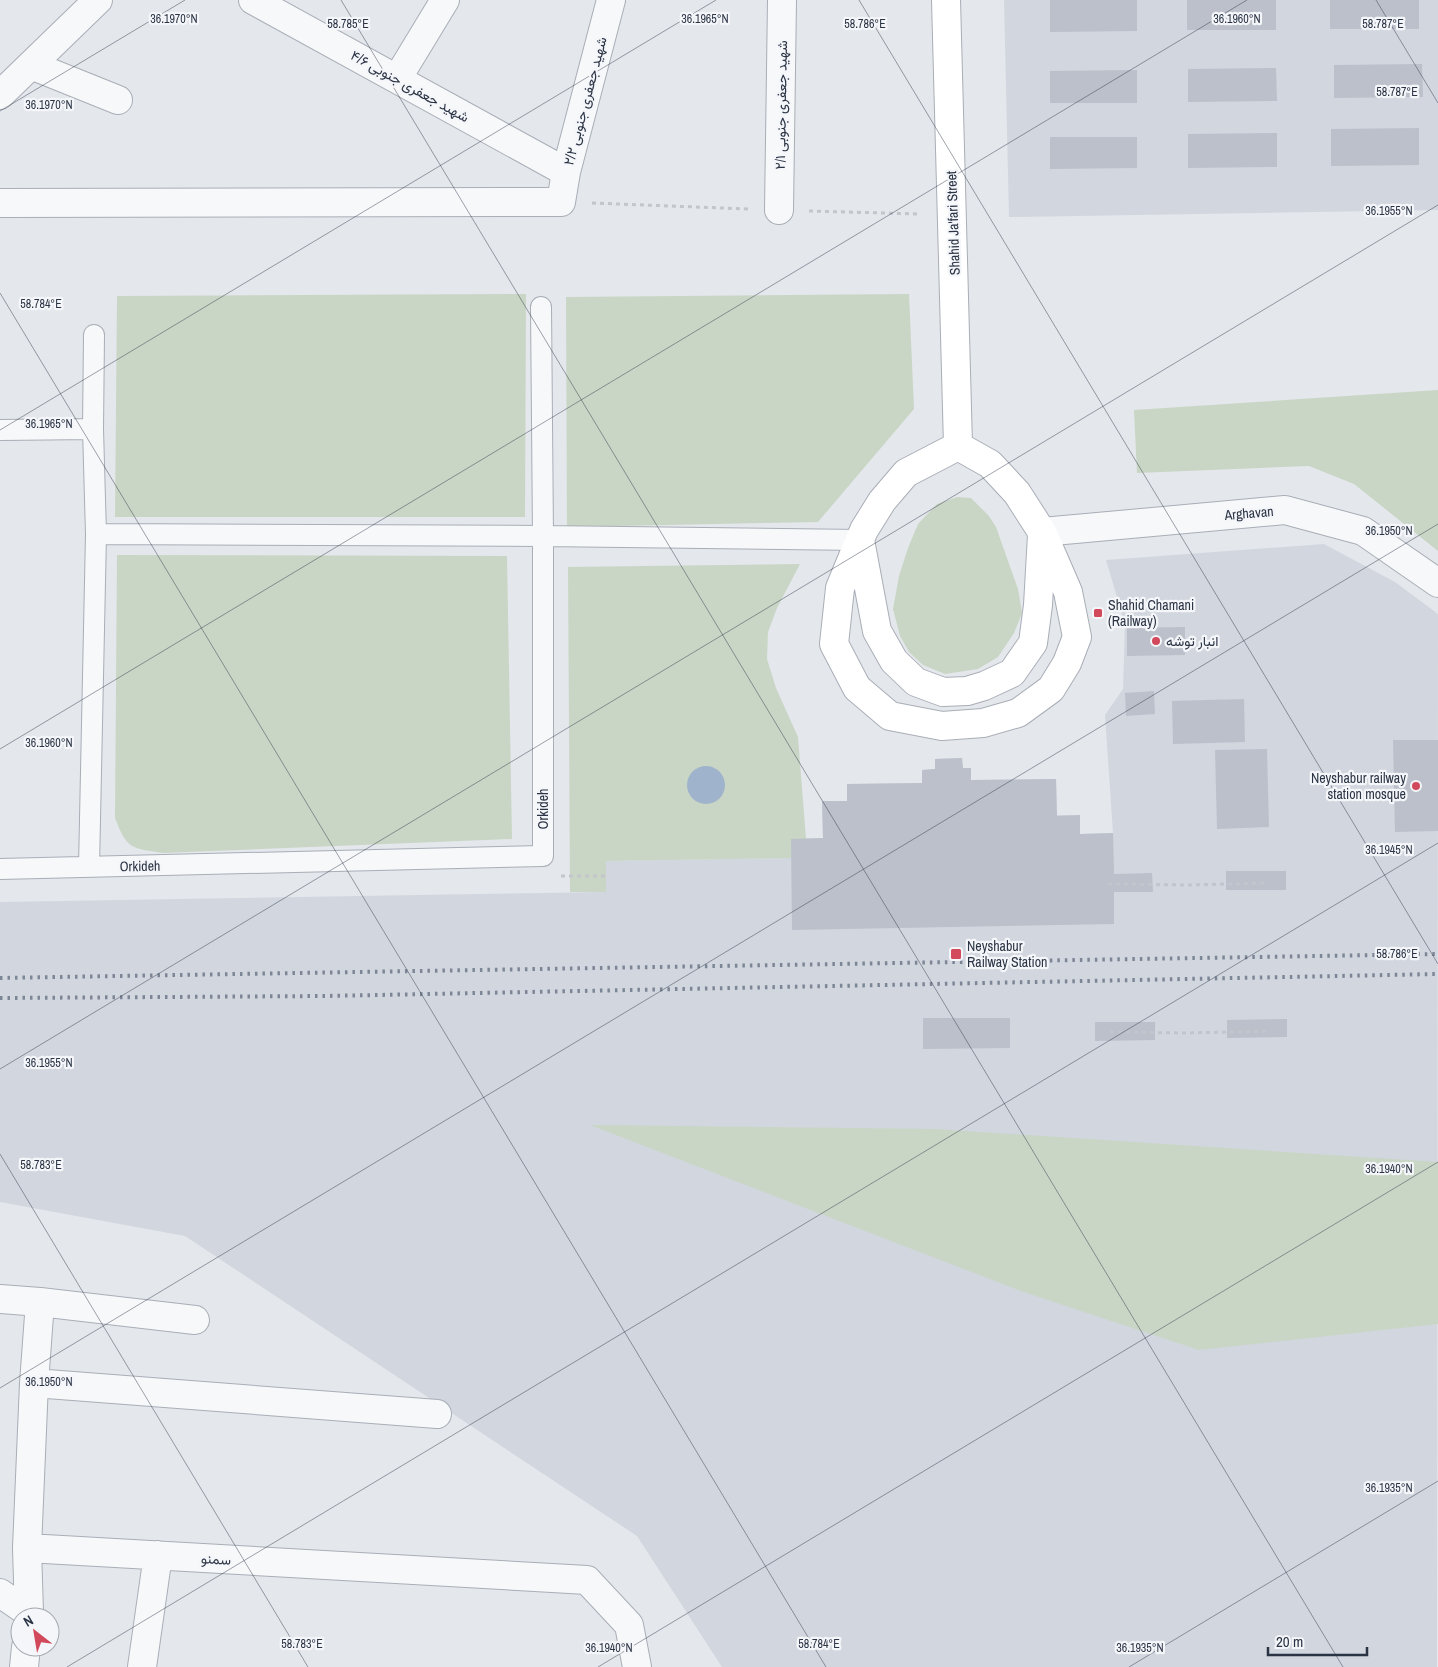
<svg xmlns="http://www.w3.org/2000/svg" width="1438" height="1667" viewBox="0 0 1438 1667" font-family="'Archivo Narrow',Vazirmatn,sans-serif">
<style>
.built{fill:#d2d6de}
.green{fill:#c9d6c5}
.water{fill:#9fb4cc}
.building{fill:#bbc0ca}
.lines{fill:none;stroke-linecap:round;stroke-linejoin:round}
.lane-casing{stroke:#a9aeb7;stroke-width:22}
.street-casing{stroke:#a9aeb7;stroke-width:30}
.secondary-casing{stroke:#a9aeb7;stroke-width:30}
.path{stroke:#c2c5cb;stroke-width:3;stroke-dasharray:4 4;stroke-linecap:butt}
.lane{stroke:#f7f8fa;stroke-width:20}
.street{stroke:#f7f8fa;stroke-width:28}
.secondary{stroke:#fff;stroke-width:28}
.rail{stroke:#7d8696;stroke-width:4;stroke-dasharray:2.5 5;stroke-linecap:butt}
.ticks{fill:none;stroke:#2b3445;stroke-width:1;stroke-opacity:0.45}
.poi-dot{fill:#d1495b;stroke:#f4f6f9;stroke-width:2}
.labels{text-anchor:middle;stroke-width:4.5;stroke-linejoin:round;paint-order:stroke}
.street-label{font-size:14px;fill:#2b3445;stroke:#f4f6f9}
.poi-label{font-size:14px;fill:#2b3445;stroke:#f4f6f9;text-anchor:start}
.ticks-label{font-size:12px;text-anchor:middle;fill:#2b3445;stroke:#f4f6f9;stroke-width:4.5;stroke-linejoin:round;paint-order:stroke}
</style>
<rect width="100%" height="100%" fill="#e4e7ec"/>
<!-- built -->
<path class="built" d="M1004 0H1438V210L1009 217Z
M1324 544 1395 582 1438 614 1437 1667H722L637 1536 185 1236 0 1202V902L605 892V861L791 858V839L823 838 822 801H847V784L922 783V770L935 769V759L962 758 963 768 971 780 1056 779 1057 815H1080V834L1113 833 1105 715 1123 689 1125 624 1106 560Z"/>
<!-- green -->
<path class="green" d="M526 294 525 517H115L117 296Z
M909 294 914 409 818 522 567 527 566 297Z
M1438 390V551L1354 484 1309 466 1137 473 1134 410Z
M957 497 971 498 989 516 996 527 1018 589 1022 613 1014 633 998 657 978 669 945 674 923 665 909 652 900 636 893 609 899 576 908 548 918 524 937 504Z
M117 555 507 556 512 839 163 853C132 848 127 850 115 818Z
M800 564 777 608 768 632 767 659 776 688 798 737 806 839H791V858L606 861V892H570L568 567Z
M590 1125 936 1129 1438 1162V1324L1199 1350 1021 1291Z"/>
<!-- water -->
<path class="water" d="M687 785a19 19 0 1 1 38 0a19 19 0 1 1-38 0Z"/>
<!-- building -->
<path class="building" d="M1050 0H1137V31L1050 32Z
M1187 0H1276V30H1187Z
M1330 0H1419V29H1330Z
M1422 64 1423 97 1334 98V65Z
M1276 68 1277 101 1188 102V69Z
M1137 70V103H1050V71Z
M1419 128V165L1331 166V129Z
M1277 133V167L1188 168V134Z
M1050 137H1137V168L1050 169Z
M1185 627V655L1127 656V628Z
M1154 691 1155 714 1126 716 1125 693Z
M1244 699 1245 742 1173 744 1172 701Z
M1393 740H1438V831L1395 832Z
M1267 749 1269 827 1217 829 1215 750Z
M962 758 963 768H971V780L1056 779 1057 816 1080 815V834L1113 833 1114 874 1152 873 1153 892H1114V924L792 930 791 839 823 838 822 801H847V784L922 783V770L935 769V759Z
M1226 871H1286V890H1226Z
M923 1018H1010V1048L923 1049Z
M1287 1019V1037L1227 1038V1020Z
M1095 1022H1155V1040L1095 1041Z"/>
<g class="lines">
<defs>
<path id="lane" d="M93 429 94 335
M0 430 93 429 96 534
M89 867 96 534 543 536 541 307
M0 869 543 856V536L860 540"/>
<path id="street" d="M253 0 566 172
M31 65 118 100
M397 79 445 0
M0 95 98 0
M0 203 561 202 566 172 611 0
M779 210 782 0
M1042 532 1285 510 1363 531 1438 583
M0 1299 40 1302 34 1383 27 1548 587 1580 629 1625 637 1667
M40 1302 195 1320
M34 1383 437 1414
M0 1593 29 1613 27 1548
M24 1667 26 1647
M142 1667 158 1555"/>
<path id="secondary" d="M946 0 958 446
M958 446 990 464 1017 493 1042 532 1068 592 1077 637 1067 663 1051 689 1018 713 983 723 942 726 890 716 857 688 834 644 840 588 864 530 882 501 906 473Z
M860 540 877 631 894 661 916 682 943 692 967 691 984 686 1012 673 1033 643 1038 605 1042 535"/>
</defs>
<!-- lane casing -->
<use href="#lane" class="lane-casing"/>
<!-- street casing -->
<use href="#street" class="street-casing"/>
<!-- secondary casing -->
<use href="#secondary" class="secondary-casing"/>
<!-- path -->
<path class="path" d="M592 203 748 209
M809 211 920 214
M561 876H606
M1108 884 1188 885 1268 883
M1110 1032 1186 1033 1270 1031"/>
<!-- lane -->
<use href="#lane" class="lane"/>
<!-- street -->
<use href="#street" class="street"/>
<!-- secondary -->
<use href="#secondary" class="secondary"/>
<!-- rail -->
<path class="rail" d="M0 978 1438 954
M0 998 326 996 1438 974"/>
</g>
<!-- ticks -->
<path class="ticks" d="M341 0 1343 1667M859 0 1438 964M1376 0 1438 103M0 111 185 0M0 293 826 1667M0 430 716 0M0 749 1247 0M0 1069 1438 205M0 1154 308 1667M0 1388 1438 524M67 1667 1438 843M598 1667 1438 1162M1129 1667 1438 1481"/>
<!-- markers -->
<g class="poi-dot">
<rect x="1093" y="608" width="10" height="10" rx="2.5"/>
<circle cx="1156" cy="641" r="5"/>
<circle cx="1416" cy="786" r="5"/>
<rect x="950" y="948" width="12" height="12" rx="2.5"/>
</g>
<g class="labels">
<!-- street labels -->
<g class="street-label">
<text transform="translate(410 86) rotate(29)" y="5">شهید جعفری جنوبی ۴/۶</text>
<text transform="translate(585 101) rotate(-75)" y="5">شهید جعفری جنوبی ۲/۲</text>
<text transform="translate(781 105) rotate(-89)" y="5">شهید جعفری جنوبی ۲/۱</text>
<text transform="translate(953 223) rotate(-92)" y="5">Shahid Ja'fari Street</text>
<text transform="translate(1249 513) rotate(-5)" y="5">Arghavan</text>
<text transform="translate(543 809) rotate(-90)" y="5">Orkideh</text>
<text transform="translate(140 866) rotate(-1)" y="5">Orkideh</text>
<text transform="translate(216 1559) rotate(3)" y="5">سمنو</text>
</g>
<!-- poi labels -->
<g class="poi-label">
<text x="1108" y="610">Shahid Chamani<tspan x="1108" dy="16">(Railway)</tspan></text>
<text x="1166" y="646">انبار توشه</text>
<text x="1406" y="783" text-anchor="end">Neyshabur railway<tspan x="1406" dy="16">station mosque</tspan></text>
<text x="967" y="951">Neyshabur<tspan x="967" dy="16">Railway Station</tspan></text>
</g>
</g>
<g class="ticks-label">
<text x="1237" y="23">36.1960°N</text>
<text x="174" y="23">36.1970°N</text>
<text x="705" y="23">36.1965°N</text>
<text x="348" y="28">58.785°E</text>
<text x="1383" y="28">58.787°E</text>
<text x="865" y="28">58.786°E</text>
<text x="1397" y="96">58.787°E</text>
<text x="49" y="109">36.1970°N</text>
<text x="1389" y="215">36.1955°N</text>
<text x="41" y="308">58.784°E</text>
<text x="49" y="428">36.1965°N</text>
<text x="1389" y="535">36.1950°N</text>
<text x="49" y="747">36.1960°N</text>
<text x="1389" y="854">36.1945°N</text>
<text x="1397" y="958">58.786°E</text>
<text x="49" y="1067">36.1955°N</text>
<text x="41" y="1169">58.783°E</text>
<text x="1389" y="1173">36.1940°N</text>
<text x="49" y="1386">36.1950°N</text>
<text x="1389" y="1492">36.1935°N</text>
<text x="302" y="1648">58.783°E</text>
<text x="819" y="1648">58.784°E</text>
<text x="609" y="1652">36.1940°N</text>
<text x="1140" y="1652">36.1935°N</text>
</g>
<!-- north arrow -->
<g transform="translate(35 1632) rotate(329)"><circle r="24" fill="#f4f6f9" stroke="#a4a8b1"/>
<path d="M0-4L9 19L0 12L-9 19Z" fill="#d1495b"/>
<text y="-8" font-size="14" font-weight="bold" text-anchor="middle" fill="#2b3445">N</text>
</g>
<!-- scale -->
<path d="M1268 1647v8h99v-8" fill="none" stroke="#2b3445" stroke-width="2.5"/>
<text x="1276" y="1647" font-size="15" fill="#2b3445" stroke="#f4f6f9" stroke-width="4" paint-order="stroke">20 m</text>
</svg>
